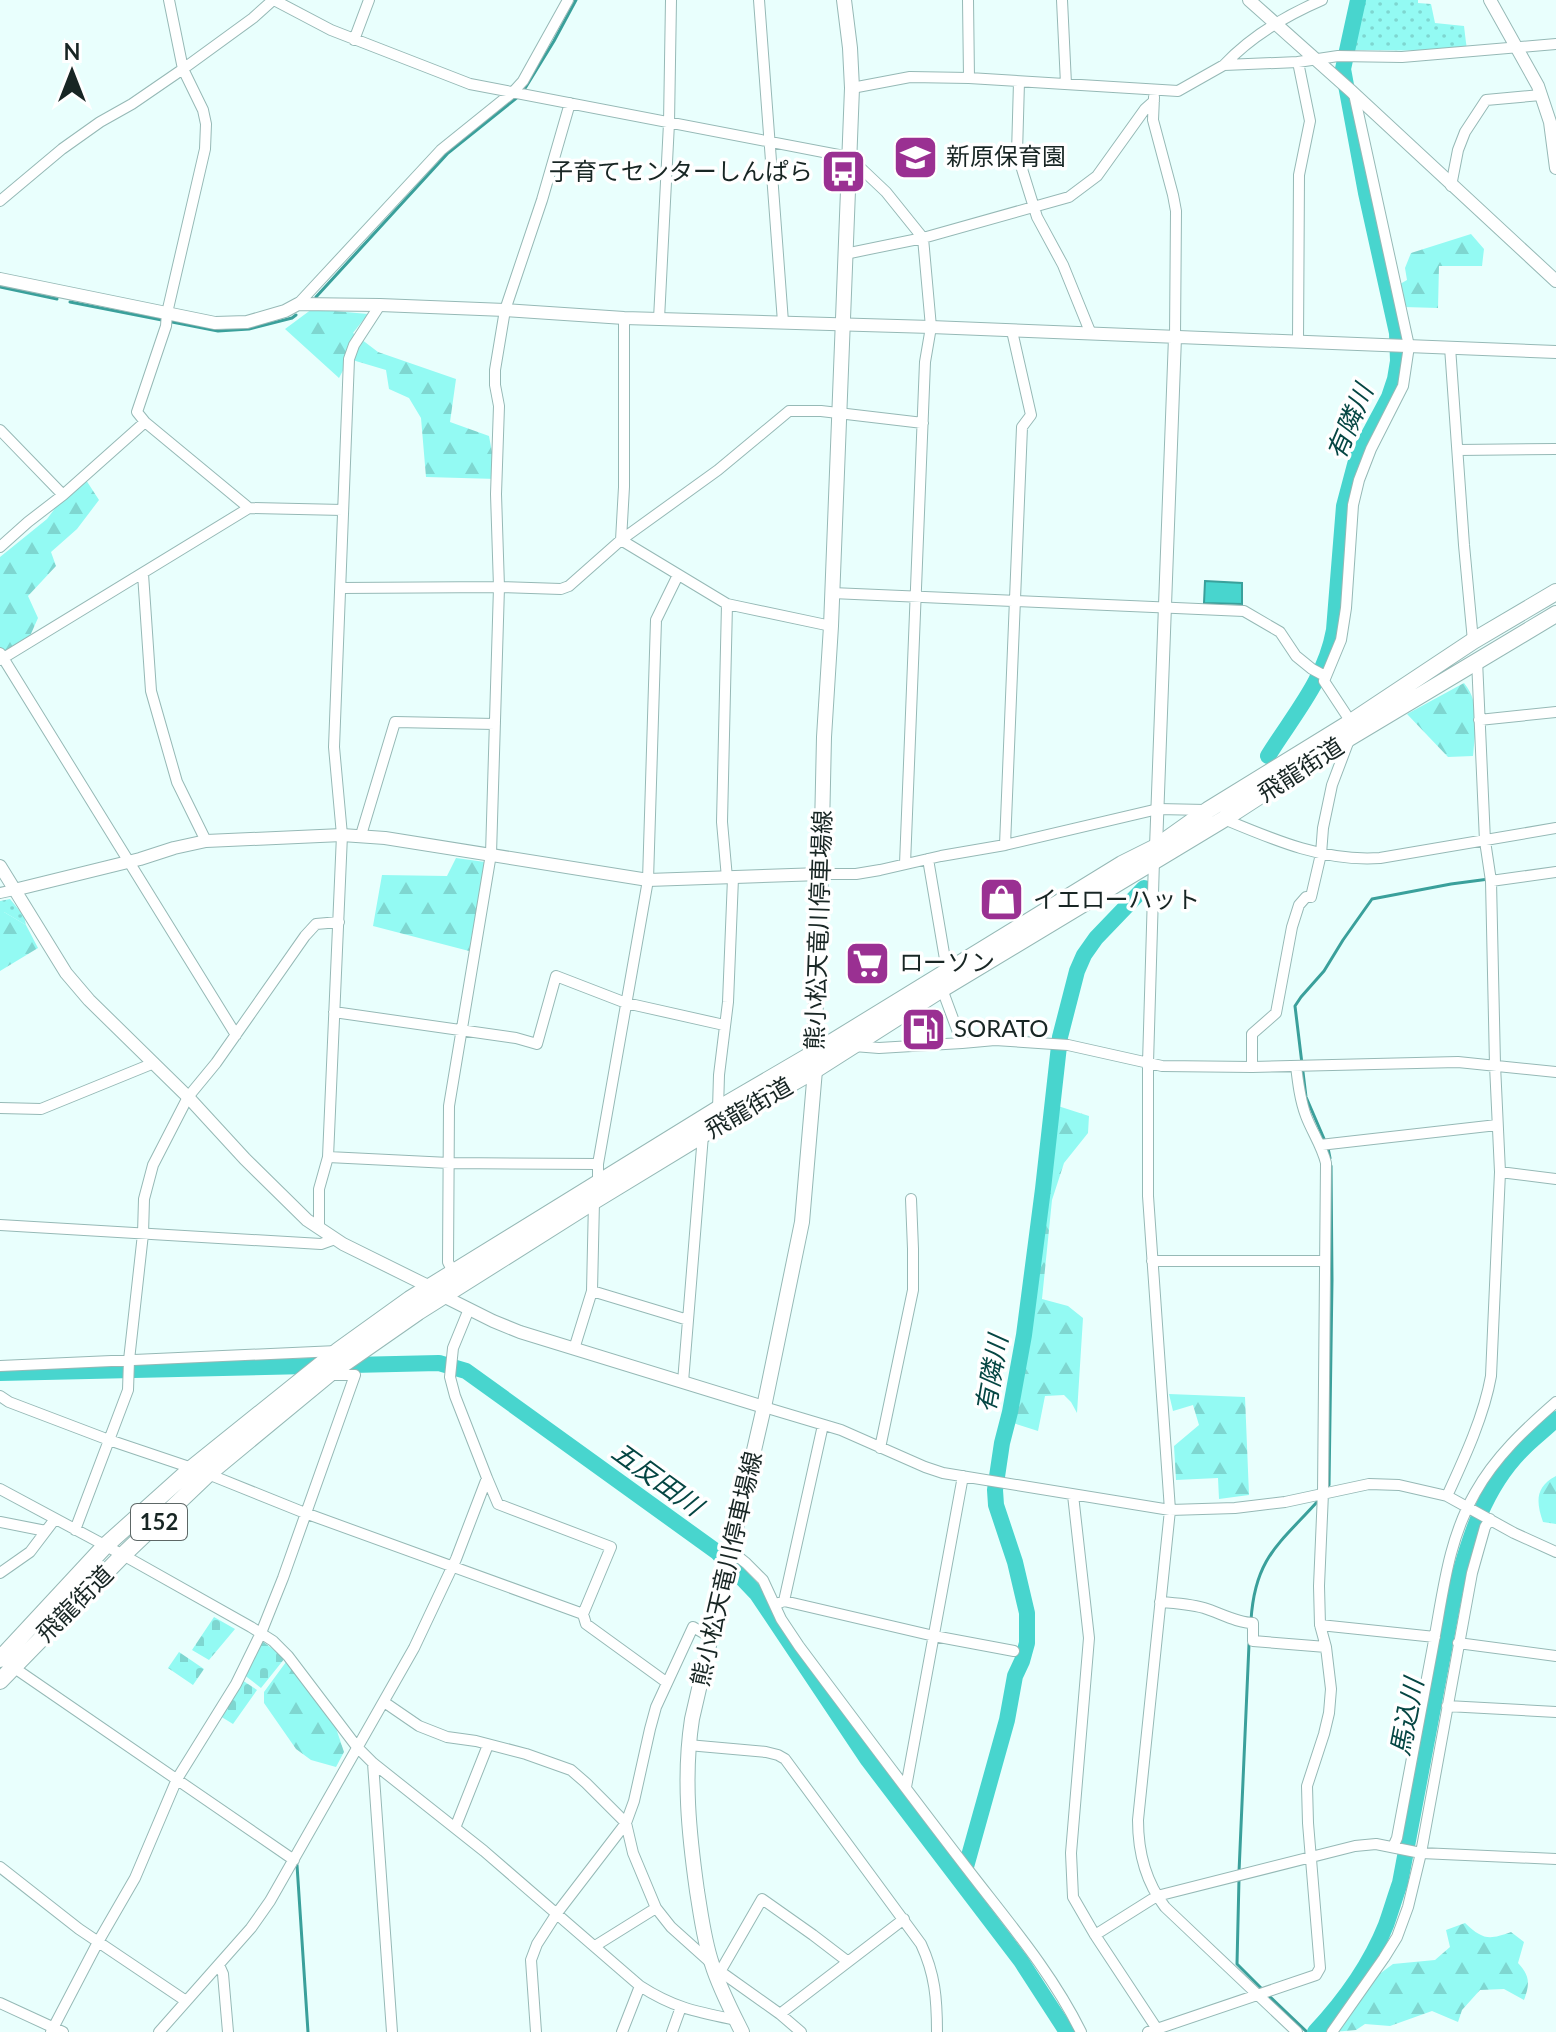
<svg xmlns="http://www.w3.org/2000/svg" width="1556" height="2032" viewBox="0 0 1556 2032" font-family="Lato,'Noto Sans JP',sans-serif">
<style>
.grass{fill:url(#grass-dots)}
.forest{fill:url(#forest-firs)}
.cemetery{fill:url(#cemetery-stones)}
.water{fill:#48d5ce;stroke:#3aa09b;stroke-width:2}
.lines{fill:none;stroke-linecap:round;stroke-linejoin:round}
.stream{stroke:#3aa09b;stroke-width:3}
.river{stroke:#48d5ce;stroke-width:16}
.minor-casing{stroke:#96b9b6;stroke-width:12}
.tertiary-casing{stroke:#96b9b6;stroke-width:14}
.secondary-casing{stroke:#96b9b6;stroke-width:16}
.trunk-casing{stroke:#96b9b6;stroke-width:18}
.minor{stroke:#fff;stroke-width:10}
.tertiary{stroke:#fff;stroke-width:12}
.secondary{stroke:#fff;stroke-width:14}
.trunk{stroke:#fff;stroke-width:16}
.labels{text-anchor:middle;stroke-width:7;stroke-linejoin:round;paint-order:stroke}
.shield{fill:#fff;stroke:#5d6766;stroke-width:2}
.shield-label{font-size:22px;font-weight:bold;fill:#182624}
.poi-label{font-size:24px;fill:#182624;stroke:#fff;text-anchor:start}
.street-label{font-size:24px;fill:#182624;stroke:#fff}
.water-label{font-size:26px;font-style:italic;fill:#054643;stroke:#fff}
</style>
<defs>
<pattern id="grass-dots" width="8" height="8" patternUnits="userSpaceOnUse" patternTransform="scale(2)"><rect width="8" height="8" fill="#93faf3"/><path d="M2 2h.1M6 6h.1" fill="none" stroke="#7ed6d0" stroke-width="1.8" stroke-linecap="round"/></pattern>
<pattern id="forest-firs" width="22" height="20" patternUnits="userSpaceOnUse" patternTransform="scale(2)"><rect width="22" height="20" fill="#93faf3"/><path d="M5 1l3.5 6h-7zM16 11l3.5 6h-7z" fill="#7ed6d0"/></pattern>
<pattern id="cemetery-stones" width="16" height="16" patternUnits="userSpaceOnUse" patternTransform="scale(2)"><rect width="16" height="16" fill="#93faf3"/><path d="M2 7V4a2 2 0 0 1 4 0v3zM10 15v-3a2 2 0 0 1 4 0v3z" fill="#7ed6d0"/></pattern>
</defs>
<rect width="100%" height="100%" fill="#e9fffd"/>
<!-- grass -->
<path class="grass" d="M1363 0H1418V3L1431 4 1435 23 1464 26 1467 51 1353 50Z
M10 899 24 916 26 925 4 912H0V901Z"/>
<!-- forest -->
<path class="forest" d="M1471 234 1484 249 1482 266H1439L1438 308 1404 307 1400 284 1407 280 1405 268 1411 253Z
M312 309 368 314 353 333 378 352 456 379 450 422 489 436 497 479 426 477 421 418 409 398 389 389 386 370 349 359 339 378 285 329Z
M86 480 99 500 77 529 51 552 56 566 28 596 38 618 26 645 0 661V557L47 519 71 487Z
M1464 683C1481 703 1475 731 1473 756L1448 757 1407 714Z
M456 858 485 862 469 951 373 926 382 875 447 876Z
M0 912H4L26 925 38 948 0 971Z
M1058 1106 1089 1116 1088 1133 1064 1163 1052 1200 1042 1299 1068 1306 1083 1318 1077 1413 1071 1402 1064 1395 1045 1396 1038 1431 1013 1423 1041 1240Z
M1169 1394 1245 1397 1249 1495 1219 1499 1218 1478 1176 1480 1174 1446 1199 1425 1193 1405 1173 1411Z
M1556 1476V1524L1543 1522C1536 1502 1535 1487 1556 1476Z
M286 1662 336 1728 344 1752 336 1767 311 1760 296 1749 264 1703V1692Z
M1465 1923C1483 1940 1489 1940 1511 1932L1524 1942 1518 1963C1530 1976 1530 1984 1524 2000L1504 1989 1480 1990 1462 2010 1458 2022 1432 2011 1390 2026 1365 2024 1356 2030 1333 2032 1378 1975 1393 1964 1435 1960 1450 1947 1446 1930Z"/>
<!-- cemetery -->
<path class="cemetery" d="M214 1617 235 1629 209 1660 192 1650Z
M262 1641 285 1658 261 1688 243 1674Z
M179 1652 204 1669 193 1685 168 1668Z
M242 1680 257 1690 233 1724 220 1716Z"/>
<!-- water -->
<path class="water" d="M1205 581 1242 583V604L1204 603Z"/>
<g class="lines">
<!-- stream -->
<path class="stream" d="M524 90 554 41 576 0
M0 287 57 299
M316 297 448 153 519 96
M70 302 218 331 249 329 292 318 296 315
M1330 1158 1328 1148 1306 1097 1295 1006 1301 997 1324 971 1343 940 1372 899 1451 884 1489 879
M1329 1485 1332 1280 1331 1166
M1251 1620C1255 1558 1279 1544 1317 1502
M297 1865 308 2032
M1239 1872 1249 1644
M1239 1879 1237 1964 1262 1989
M1267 1994 1307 2032"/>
<!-- river -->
<path class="river" d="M1268 756C1294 714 1325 680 1334 630L1344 506 1357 457 1389 397 1395 379 1398 361 1397 333 1366 193 1343 69 1358 0
M0 1373 439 1363 466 1371 717 1552 757 1594 868 1760 1021 1961 1067 2032
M962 1881 1007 1720 1015 1676 1022 1661 1027 1643V1613L1015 1562 996 1505 995 1490 1002 1443 1010 1412 1024 1335 1043 1189 1060 1037 1077 971 1084 955 1096 938 1144 888
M1315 2032C1344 2001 1370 1965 1386 1925 1391 1911 1395 1897 1400 1883L1455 1591C1469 1539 1484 1487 1524 1448 1534 1438 1546 1429 1556 1419"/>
<defs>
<path id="minor" d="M169 0 183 69 203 110 206 124 205 149 167 313 166 326 137 412 145 422 249 508
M274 0 331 30 470 84 849 157 886 192 923 238 845 254
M759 0 783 322
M968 0 969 78
M1062 0 1066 84
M354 40 369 0
M1224 65C1251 36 1285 16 1322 0
M1019 82 1017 153 1037 217 1063 265 1091 334
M852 88 910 77 969 78 1178 91 1224 65 1298 62 1338 56 1402 57 1556 44
M1154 97 1153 120 1173 195 1176 211 1175 337
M1451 186 1458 150 1465 132 1486 100 1541 95
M0 201 62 149 100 122 132 104 183 69 253 18 273 0
M298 304 441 150 513 92 523 81 568 0
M659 319 669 123 671 0
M1298 341 1299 175 1310 121 1298 62
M1450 347 1464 545 1473 641
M0 430 63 495
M1458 450 1556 449
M621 540 727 604 831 626
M621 540 624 487V318
M0 547 28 522 63 495 145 422
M143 574 151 691 177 782 206 841
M341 588 499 587 561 589 569 586 621 540 718 470 789 411H821L923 423
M832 593 1244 611 1280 632 1296 656 1312 669 1325 676 1324 681 1351 722
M727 604 722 822 727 878
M0 653 236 1035
M0 660 249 508 343 510
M1324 681 1341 640 1346 608 1353 505 1359 480 1371 449 1403 386 1409 346 1354 94
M1479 720 1556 712
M1224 819C1274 840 1325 862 1380 858L1556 828
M361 835 395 722 495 724
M1005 845 1022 427 1031 415 1012 331
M928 859 947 971
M1154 860 1148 1063V1196L1170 1510 1138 1820C1138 1852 1145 1881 1165 1907L1297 2032
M905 864 925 362 931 327 923 238 1069 197 1097 176 1145 109 1154 101
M821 874H856L880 870 941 856 1005 845 1158 809 1206 810
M1491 881 1556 872
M0 893 14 890
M942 989 962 1043 995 1040 1068 1045 1162 1066 1252 1067 1458 1062 1556 1072
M334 1012 516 1038 537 1044 556 976 626 1003 724 1025
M854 1046 879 1048 962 1043
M1252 1067V1034L1276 1013 1292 927 1299 905 1306 897H1311L1321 854 1323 828 1332 785 1349 740
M0 1108 41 1109 154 1063
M718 1109 719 1075 728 1002 733 878
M1320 1145 1497 1125
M328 1157 449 1163 598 1164
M1500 1172 1556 1179
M598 1185V1164L648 880 656 620 678 575
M0 1225 321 1244 335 1239
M319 1228V1189L328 1157 342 835 334 747 349 359 354 345 380 305
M1152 1261H1325
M453 1272 448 1262 449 1106 491 854 499 587 496 494 499 406 495 385V370L505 310 542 200 570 103
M592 1291 688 1320
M574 1349 592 1291 594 1201
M0 1366 337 1351
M683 1382 703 1135
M0 1396 9 1402 109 1440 192 1468
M764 1407 841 1430 925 1467 943 1473 1170 1510 1235 1508 1285 1502 1369 1484 1399 1485 1447 1496 1514 1533 1556 1552
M880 1448 913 1290V1249L911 1199
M208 1474 305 1513 583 1614 586 1624 666 1682
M487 1478 498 1504 611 1547 583 1614
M0 1489 123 1555 251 1627 273 1641 288 1656 357 1747 373 1763 484 1851 640 1986C674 2008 697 2012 736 2020
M1073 1495 1089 1638 1071 1853 1073 1897 1095 1935 1159 2032
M1447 1496C1464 1459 1484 1416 1491 1376L1500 1172 1495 1065 1491 881 1485 841 1477 660
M0 1522 46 1531
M75 1530 128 1390 129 1360 143 1234 144 1199 153 1165 188 1097 216 1063 305 936 316 924 339 922
M731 1551 746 1563 763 1580 781 1619 799 1646C855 1721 912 1797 969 1871 1009 1923 1052 1973 1081 2032
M0 1573 30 1552 55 1519
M784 1601 934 1636 1014 1651
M1160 1602C1175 1603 1190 1604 1204 1608 1220 1613 1237 1623 1253 1623V1641L1326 1647
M779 1603 784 1601 823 1425
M1320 1625 1435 1637
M1458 1643 1556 1656
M13 1667 294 1860
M384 1702 419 1726 447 1737 476 1741 526 1754 571 1770 586 1783 626 1823 633 1853 656 1908 671 1927 710 1962
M1447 1706 1556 1712
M688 1745 766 1752 778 1755 785 1759 921 1944C935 1974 937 1999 937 2032
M373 1763 392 2032
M906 1787 963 1476
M455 1828 488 1745
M1393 1847 1397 1838C1409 1774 1421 1710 1433 1646 1443 1593 1448 1540 1475 1493 1495 1457 1525 1429 1556 1402
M0 1867 79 1929 186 2001
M1095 1935 1157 1896 1355 1846 1376 1844 1421 1853 1556 1859
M595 1946 656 1908
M219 1965 223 1974 228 2032
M721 1972 780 2014 801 2032
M717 1977 762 1899 813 1935 847 1961
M0 2003 63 2032
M780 2014 904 1919
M51 2032 98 1942 135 1878 177 1779 236 1684 261 1633 283 1578 355 1375H330
M159 2032 251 1928 270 1901 414 1648 456 1559 487 1478 455 1396 450 1377 453 1348 469 1309
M536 2032 531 1960 537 1944 557 1913 626 1823 634 1801 650 1729 656 1707 693 1627 712 1638
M622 2032 640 1986
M672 2032 681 2007
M1148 2032 1316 1975 1320 1968 1308 1823 1307 1786 1324 1734 1329 1713 1331 1689 1326 1647 1320 1625 1319 1586 1323 1493 1326 1163C1322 1146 1312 1132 1306 1116 1300 1100 1298 1083 1296 1066
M1332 2032 1384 1958 1397 1937 1408 1907 1421 1853 1472 1573 1485 1527 1490 1519"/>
<path id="tertiary" d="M1249 0 1350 90 1556 281
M1490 0 1538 86 1550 122 1556 168
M0 279 215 323 247 322 285 311 298 304 380 305 505 310 624 318 931 327 1556 352
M1156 847 1175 337
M0 866 66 973 89 1000 188 1097 245 1159 307 1220 343 1244 430 1287 443 1296 493 1321 520 1332 764 1407
M14 890 140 859 174 848 206 841 342 835 385 838 648 880 821 874"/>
<path id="secondary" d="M742 2032C731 2010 719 1987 712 1964 704 1941 701 1915 697 1891 689 1834 683 1777 692 1719L764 1407 802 1222 815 1070 814 1053 821 874 824 737 831 626 852 88 850 48 844 0"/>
<path id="trunk" d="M0 1659 105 1546 192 1468 339 1350 410 1299 718 1109 814 1053 1122 864 1156 847 1208 810 1351 722 1473 641 1556 592
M0 1681 123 1555 208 1474 329 1374 418 1312 594 1201 722 1123 815 1070 942 989 1224 819 1349 738 1556 614"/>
</defs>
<!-- minor casing -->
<use href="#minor" class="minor-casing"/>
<!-- tertiary casing -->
<use href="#tertiary" class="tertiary-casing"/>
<!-- secondary casing -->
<use href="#secondary" class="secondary-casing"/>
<!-- trunk casing -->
<use href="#trunk" class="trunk-casing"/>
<!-- minor -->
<use href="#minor" class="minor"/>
<!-- tertiary -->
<use href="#tertiary" class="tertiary"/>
<!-- secondary -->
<use href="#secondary" class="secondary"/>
<!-- trunk -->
<use href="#trunk" class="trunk"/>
</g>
<!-- icons -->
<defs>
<symbol id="school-square" viewBox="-11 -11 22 22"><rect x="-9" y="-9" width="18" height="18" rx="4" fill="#9a3092" stroke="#fff"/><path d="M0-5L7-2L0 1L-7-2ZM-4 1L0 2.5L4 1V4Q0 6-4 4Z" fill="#fff"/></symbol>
<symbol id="bus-square" viewBox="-11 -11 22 22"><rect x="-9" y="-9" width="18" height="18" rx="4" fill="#9a3092" stroke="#fff"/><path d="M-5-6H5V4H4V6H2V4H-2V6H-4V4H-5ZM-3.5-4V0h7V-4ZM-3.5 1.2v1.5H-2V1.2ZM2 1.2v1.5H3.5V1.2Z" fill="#fff"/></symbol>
<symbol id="shop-square" viewBox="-11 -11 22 22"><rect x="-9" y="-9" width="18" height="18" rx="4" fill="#9a3092" stroke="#fff"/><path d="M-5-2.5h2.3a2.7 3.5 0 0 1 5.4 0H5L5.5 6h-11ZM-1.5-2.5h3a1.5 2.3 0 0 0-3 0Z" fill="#fff"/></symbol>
<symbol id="supermarket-square" viewBox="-11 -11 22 22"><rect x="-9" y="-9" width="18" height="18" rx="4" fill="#9a3092" stroke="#fff"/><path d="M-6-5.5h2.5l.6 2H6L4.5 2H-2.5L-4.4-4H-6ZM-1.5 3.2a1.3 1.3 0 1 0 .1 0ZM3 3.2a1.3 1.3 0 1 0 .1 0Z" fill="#fff"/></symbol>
<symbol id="fuel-square" viewBox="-11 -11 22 22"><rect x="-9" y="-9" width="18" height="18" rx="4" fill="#9a3092" stroke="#fff"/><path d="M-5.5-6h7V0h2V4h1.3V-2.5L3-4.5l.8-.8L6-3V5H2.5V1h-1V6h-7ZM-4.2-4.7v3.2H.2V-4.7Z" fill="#fff"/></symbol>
</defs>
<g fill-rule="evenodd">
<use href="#school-square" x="890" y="132" width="51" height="51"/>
<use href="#bus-square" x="818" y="146" width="51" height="51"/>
<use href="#shop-square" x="976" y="874" width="51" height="51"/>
<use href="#supermarket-square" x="842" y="938" width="51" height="51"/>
<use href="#fuel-square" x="898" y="1004" width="51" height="51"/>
</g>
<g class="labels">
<!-- shield labels -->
<rect class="shield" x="131" y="1504" width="56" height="36" rx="6"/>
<g class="shield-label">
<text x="159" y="1530">152</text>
</g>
<!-- poi labels -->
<g class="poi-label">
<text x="946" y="165">新原保育園</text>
<text x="813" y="180" text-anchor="end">子育てセンターしんぱら</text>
<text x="1033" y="908">イエローハット</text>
<text x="899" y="971">ローソン</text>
<text x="954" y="1037">SORATO</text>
</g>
<!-- street labels -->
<g class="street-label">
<text transform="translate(1301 770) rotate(-33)" y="8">飛龍街道</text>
<text transform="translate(819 930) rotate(-88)" y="8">熊小松天竜川停車場線</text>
<text transform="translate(749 1108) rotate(-30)" y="8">飛龍街道</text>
<text transform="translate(727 1569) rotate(-77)" y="8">熊小松天竜川停車場線</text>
<text transform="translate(75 1604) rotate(-45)" y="8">飛龍街道</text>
</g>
<!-- water labels -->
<g class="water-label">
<text transform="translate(1350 422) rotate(-67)" y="9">有隣川</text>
<text transform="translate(992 1374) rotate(-80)" y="9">有隣川</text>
<text transform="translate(657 1479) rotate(36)" y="9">五反田川</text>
<text transform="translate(1407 1717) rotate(-79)" y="9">馬込川</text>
</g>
</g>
<!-- north arrow -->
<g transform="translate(72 72)" stroke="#ffffff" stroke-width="6" paint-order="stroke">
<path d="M0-6L14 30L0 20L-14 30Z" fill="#182624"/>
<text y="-12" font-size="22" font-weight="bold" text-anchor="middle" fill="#182624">N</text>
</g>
</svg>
